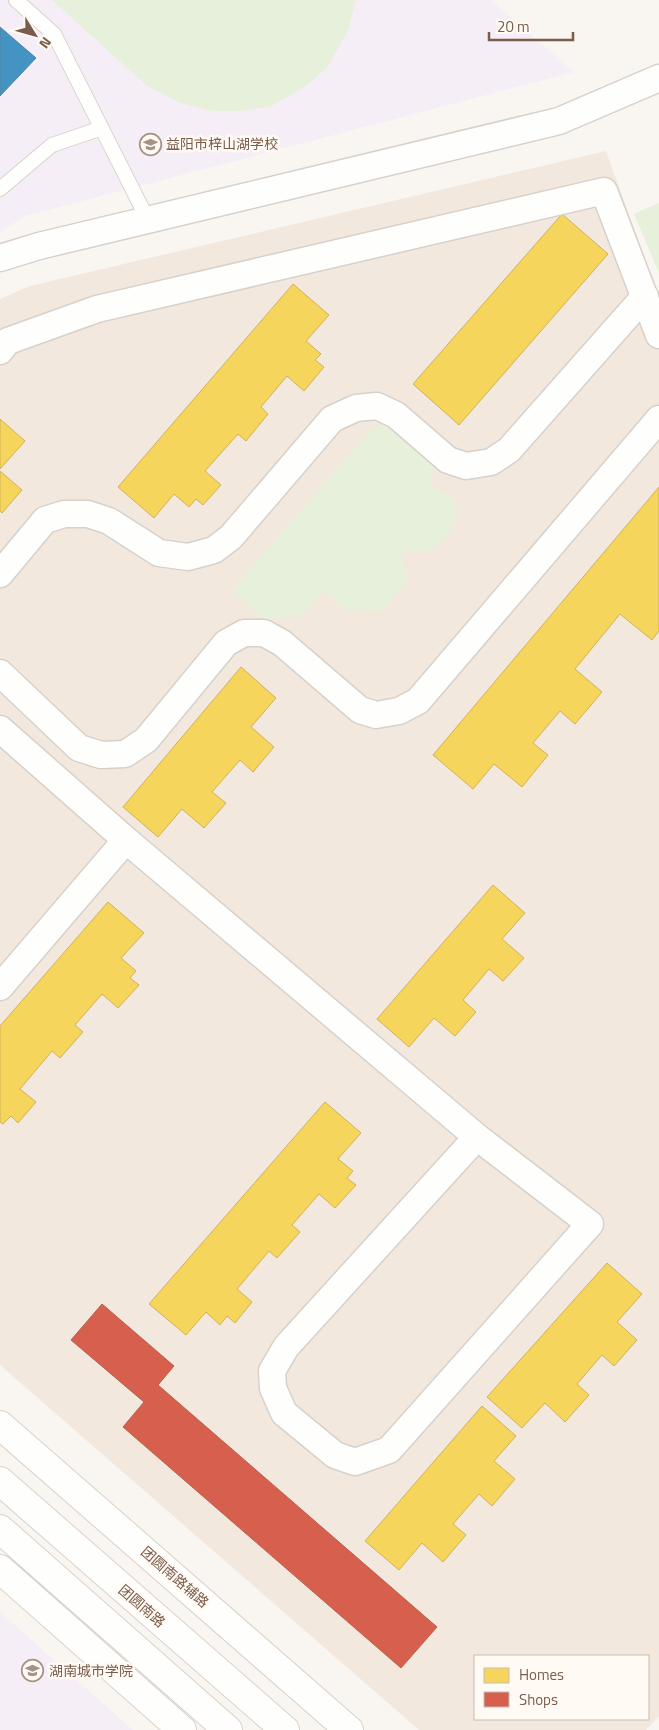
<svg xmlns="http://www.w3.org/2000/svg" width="659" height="1730" viewBox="0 0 659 1730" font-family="'Titillium Web','Noto Sans SC',sans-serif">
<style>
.residential{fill:#f2e8de;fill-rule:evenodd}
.education{fill:#f6eef6}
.green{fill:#e7f0db}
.homes{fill:#f6d55c;stroke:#d1b158}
.shops{fill:#d6604d;stroke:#ba5f4d}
.schools{fill:#4393c3;stroke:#5482a0}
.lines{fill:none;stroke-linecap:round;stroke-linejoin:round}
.lane-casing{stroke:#d7d1cb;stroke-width:16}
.street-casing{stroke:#d7d1cb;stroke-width:29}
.secondary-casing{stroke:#d9d2cb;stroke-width:30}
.lane{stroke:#fefefd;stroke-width:14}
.street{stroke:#fefefd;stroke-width:26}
.secondary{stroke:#fefefd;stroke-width:28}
.labels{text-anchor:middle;stroke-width:5;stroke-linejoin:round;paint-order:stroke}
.poi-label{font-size:14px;fill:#7a5c4d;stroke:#fffaf3;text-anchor:start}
.street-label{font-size:14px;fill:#7a5c4d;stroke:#fffaf3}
</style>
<rect width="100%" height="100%" fill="#f9f5f0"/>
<!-- residential -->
<path class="residential" d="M606 151 659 298V1716L646 1730H419L0 1365V299L30 286ZM475 1656H648V1719H475Z"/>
<!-- education -->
<path class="education" d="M0 0H491L574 72 25 216 0 232Z
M0 1612 133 1730H0Z"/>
<!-- green -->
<path class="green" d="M52 0H356L348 31 327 68 303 88 270 107 242 111H213L180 103 146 85Z
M659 203V273L634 214Z
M393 425 434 462 431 486 454 498 456 519 445 539 428 551H401L408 581 383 611 347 610 324 591 300 616 263 619 232 590 374 426Z"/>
<!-- homes -->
<path class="homes" d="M562 214 608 254 459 425 413 384Z
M293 284 329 315 306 341 321 354 315 360 324 367 304 391 287 376 261 407 268 414 246 441 238 434 205 471 221 485 203 505 196 499 189 507 174 494 154 518 118 487Z
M0 419 25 441 0 469Z
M0 471 22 490 2 513 0 511Z
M659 487V631L652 640 620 614 575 669 602 692 575 724 560 711 533 743 548 755 522 787 494 764 473 789 433 755Z
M241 667 276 698 251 727 274 747 253 772 240 760 212 792 226 803 204 828 182 809 158 837 123 807Z
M493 885 525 913 502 939 524 958 503 981 489 969 463 1000 476 1012 455 1036 434 1018 409 1047 377 1019Z
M108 902 144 933 121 958 136 971 130 978 139 985 118 1008 102 994 75 1025 83 1032 60 1058 52 1051 20 1089 36 1102 18 1123 11 1116 3 1124 0 1122V1026Z
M325 1102 361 1133 338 1159 353 1171 347 1178 356 1185 335 1208 319 1194 292 1225 300 1232 277 1258 269 1251 237 1289 252 1302 235 1323 227 1316 220 1325 206 1312 186 1335 149 1304Z
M607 1263 642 1294 617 1322 637 1340 614 1366 602 1355 577 1384 589 1395 565 1422 545 1403 522 1428 487 1397Z
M482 1406 516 1436 494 1461 515 1479 492 1506 479 1494 453 1524 466 1535 443 1562 422 1543 399 1570 365 1541Z"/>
<!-- shops -->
<path class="shops" d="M102 1304 174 1366 158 1385 437 1627 401 1668 123 1427 144 1402 71 1340Z"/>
<!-- schools -->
<path class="schools" d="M0 27 36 58 0 96Z"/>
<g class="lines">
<defs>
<path id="lane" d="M16 0 54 34 148 220
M0 189 52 145 102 128"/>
<path id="street" d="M0 258 39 246 559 121 659 78
M0 351 8 341 97 309 604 191 659 335
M0 574 45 520 64 514H88L109 521 159 553 188 557 214 550 231 537 332 419 356 408 377 406 396 415 448 460 466 466 491 462 509 450 645 296
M0 673 79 748 101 755 125 754 146 740 226 643 244 633H264L282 643 360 710 376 715 399 711 418 701 659 419
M0 729 126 840 0 987
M126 840 477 1137 286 1347 272 1371 273 1388 284 1413 335 1455 355 1462 389 1450 590 1224 477 1137"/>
<path id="secondary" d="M0 1425 349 1730
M0 1481 285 1730
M0 1529 228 1730
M0 1569 182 1730"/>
</defs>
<!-- lane casing -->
<use href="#lane" class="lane-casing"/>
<!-- street casing -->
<use href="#street" class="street-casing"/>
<!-- secondary casing -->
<use href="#secondary" class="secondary-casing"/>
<!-- lane -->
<use href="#lane" class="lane"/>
<!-- street -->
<use href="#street" class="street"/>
<!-- secondary -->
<use href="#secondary" class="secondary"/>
</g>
<!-- icons -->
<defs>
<symbol id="school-ring" viewBox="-11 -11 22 22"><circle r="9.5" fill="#fffaf3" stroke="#a69286" stroke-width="1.5"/><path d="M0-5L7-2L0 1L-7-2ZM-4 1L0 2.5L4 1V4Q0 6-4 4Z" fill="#a69286"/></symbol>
<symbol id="university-ring" viewBox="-11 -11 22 22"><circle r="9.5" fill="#fffaf3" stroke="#a69286" stroke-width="1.5"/><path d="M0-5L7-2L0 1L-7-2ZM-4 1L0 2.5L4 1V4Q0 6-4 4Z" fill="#a69286"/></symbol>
</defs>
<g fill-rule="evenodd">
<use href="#school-ring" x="138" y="132" width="25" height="25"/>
<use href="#university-ring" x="20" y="1658" width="25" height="25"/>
</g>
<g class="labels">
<!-- poi labels -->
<g class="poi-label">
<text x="166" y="149">益阳市梓山湖学校</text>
<text x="49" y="1676">湖南城市学院</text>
</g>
<!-- street labels -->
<g class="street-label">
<text transform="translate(175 1577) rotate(41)" y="5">团圆南路辅路</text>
<text transform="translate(142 1606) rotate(41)" y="5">团圆南路</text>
</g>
</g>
<!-- legend -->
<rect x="474" y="1655" width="175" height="65" fill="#fffaf3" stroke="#cabbb1"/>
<rect x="484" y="1668" width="25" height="15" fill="#f6d55c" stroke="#cabbb1"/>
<text x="519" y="1680" font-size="15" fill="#7a5c4d">Homes</text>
<rect x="484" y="1692" width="25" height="15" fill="#d6604d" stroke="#cabbb1"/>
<text x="519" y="1705" font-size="15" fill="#7a5c4d">Shops</text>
<!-- north arrow -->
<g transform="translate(35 35) rotate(127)" stroke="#fffaf3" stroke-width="4" paint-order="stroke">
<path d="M0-4L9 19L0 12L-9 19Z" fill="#7a5c4d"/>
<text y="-8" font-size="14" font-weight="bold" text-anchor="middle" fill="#7a5c4d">N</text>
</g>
<!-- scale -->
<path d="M489 32v8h84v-8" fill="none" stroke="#7a5c4d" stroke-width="2.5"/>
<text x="497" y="32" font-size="15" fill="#7a5c4d" stroke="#fffaf3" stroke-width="4" paint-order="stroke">20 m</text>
</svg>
